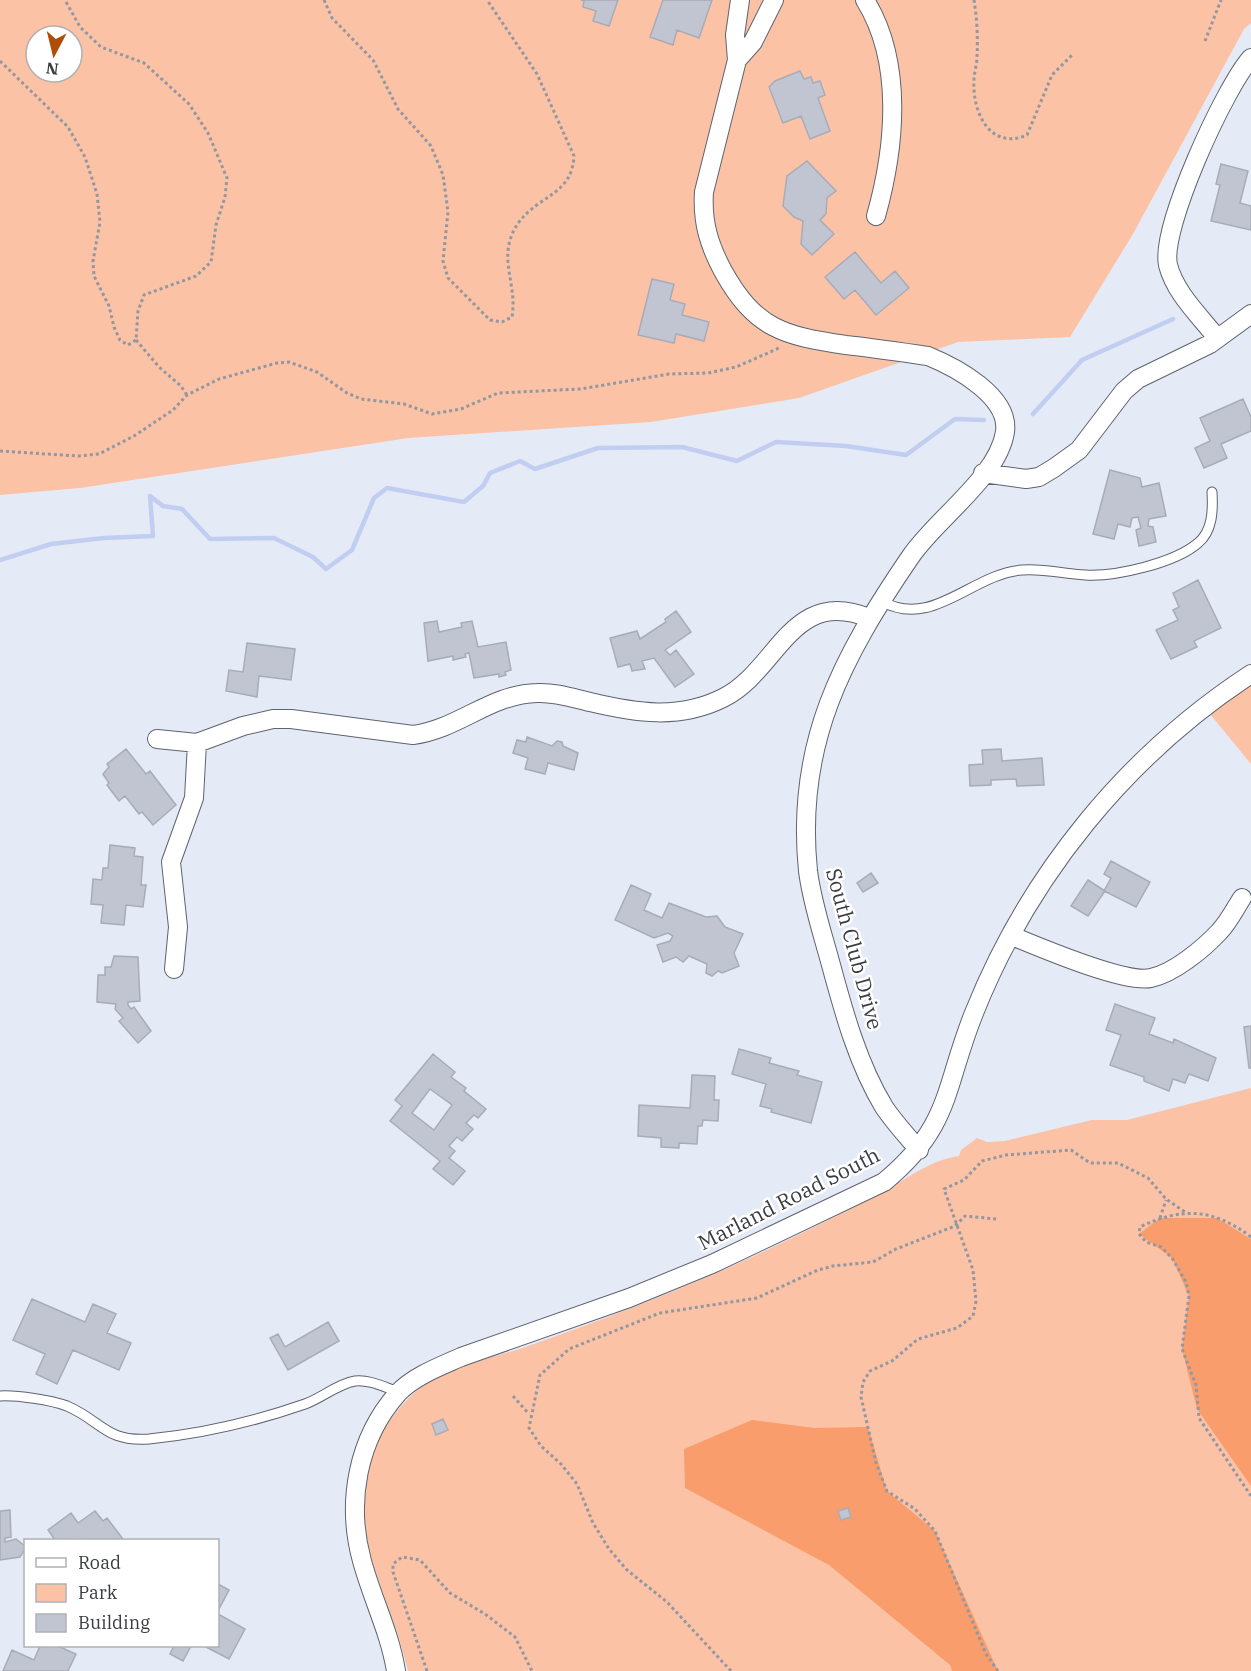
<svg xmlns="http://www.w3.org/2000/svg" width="1251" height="1671" viewBox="0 0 1251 1671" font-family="'IBM Plex Serif',serif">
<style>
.green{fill:#fbc2a6;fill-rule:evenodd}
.forest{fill:#f99d6d}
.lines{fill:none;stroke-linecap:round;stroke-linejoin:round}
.stream{stroke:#c1cef1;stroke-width:4.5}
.building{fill:#c0c5d1;stroke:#a8acb9;stroke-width:1.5;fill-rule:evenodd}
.service-casing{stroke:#5f636e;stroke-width:11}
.minor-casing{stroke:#5f636e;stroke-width:20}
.path{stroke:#9397a0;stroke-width:3;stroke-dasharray:3 3;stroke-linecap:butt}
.service{stroke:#fff;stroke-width:9}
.minor{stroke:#fff;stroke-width:18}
.labels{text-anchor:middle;stroke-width:5;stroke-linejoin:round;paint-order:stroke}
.street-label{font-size:21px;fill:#3a3c41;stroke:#fff}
</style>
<rect width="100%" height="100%" fill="#e5eaf7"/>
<!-- green -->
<path class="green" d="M0 0H1251V23L1244 29 1133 234 1070 337 958 342 799 398 651 422 408 438 80 488 0 495ZM36 36H72V72H36Z
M1251 682V764L1210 714Z
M1251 1088V1671H408C391 1595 341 1528 374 1449 386 1421 409 1392 436 1378 466 1362 501 1356 534 1344 599 1321 664 1296 728 1268 778 1245 829 1220 878 1195 905 1181 928 1160 959 1156L961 1150 977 1138 987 1142 1005 1141 1092 1120H1127Z"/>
<!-- forest -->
<path class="forest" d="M1160 1218H1217L1251 1239V1486L1197 1409 1182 1349 1189 1296 1172 1258 1139 1234Z
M752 1420 815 1428 868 1427 887 1491 935 1531 998 1671H952L950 1665 829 1565 685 1488 684 1449Z"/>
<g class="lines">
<!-- stream -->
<path class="stream" d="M1033 414 1082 360 1173 319
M0 560 51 544 104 538 153 536 150 496 163 506 182 509 210 539 274 538 313 557 326 569 352 550 374 498 387 488 464 502 483 486 490 473 520 461 535 469 598 448 682 447 737 461 776 442 846 446 906 455 955 419 984 420"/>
</g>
<!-- building -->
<path class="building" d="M581 0H618L609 26 593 21 596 11 583 7 584 1Z
M663 0H712L699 38 677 30 673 45 650 37Z
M800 71 804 79 811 77 813 83 820 81 825 95 818 98 830 131 810 139 801 116 783 123 769 87 775 81Z
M807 161 836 191 827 198 826 214 820 220 834 234 812 255 801 244 803 221 794 217 783 206 787 176Z
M1221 164 1248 171 1240 203 1251 206V230L1211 221 1220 185 1216 184Z
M855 252 881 283 895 271 909 288 876 315 855 290 844 299 825 277Z
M652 279 674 284 670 300 685 304 682 315 709 322 704 341 676 334 674 343 638 335Z
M1243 399 1251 417V431L1221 444 1227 458 1204 468 1195 448 1210 441 1200 418Z
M1110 470 1140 478 1142 487 1159 483 1166 516 1149 519 1148 526 1153 527 1156 542 1139 546 1136 530 1141 528 1138 517 1132 518 1130 527 1118 524 1114 539 1093 534Z
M1198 580 1221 628 1194 641 1197 647 1171 659 1156 630 1178 620 1173 610 1179 607 1173 593Z
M676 611 691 632 665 650 670 655 676 650 694 674 675 687 654 658 642 661 645 669 632 671 630 664 618 667 610 638 637 631 640 639 666 622 665 619Z
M437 621 439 632 462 627 461 623 472 621 478 647 506 642 511 670 505 672 506 675 499 677V674L474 678 469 653 465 654 466 657 453 660V656L428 661 424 623Z
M247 643 295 649 291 680 259 676 257 697 226 691 229 670 243 672Z
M527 737 552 746 557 741 562 742 563 746 578 753 574 770 548 763 545 774 525 769 528 758 513 753 517 740 526 742Z
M126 749 146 774 150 771 176 805 153 825 142 812 139 814 125 796 119 801 107 785 109 783 103 774 109 767 107 764Z
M1001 749 1002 761 1042 758 1044 785 1017 786 1016 779 991 780V785L970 786 969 765 983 764 982 750Z
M110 845 135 848 134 856 143 857 141 885H146L143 907 126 905 124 925 101 923 103 905 91 904 93 879 102 880 103 868H108Z
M1111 861 1150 882 1136 907 1104 891 1111 878 1104 874Z
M871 873 878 883 863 892 857 883Z
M1088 880 1105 891 1088 916 1071 906Z
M631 885 651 894 644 910 662 918 669 903 706 917 717 916 725 927 743 934 734 953 739 966 722 973 718 971 712 976 706 973 707 964 689 956 683 962 676 957 663 962 657 945 670 941 673 936 668 933 654 938 615 920Z
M114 956 138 957 140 1001 128 1002V1005L131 1009 134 1007 151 1031 138 1043 119 1021 123 1018 115 1009 116 1004 97 1002 98 975H105V967H111Z
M1115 1004 1155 1018 1149 1034 1173 1043 1174 1039 1216 1058 1208 1081 1189 1074 1185 1083 1173 1079 1169 1091 1144 1081V1077L1110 1065 1121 1035 1106 1030Z
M1251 1026V1068H1249L1244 1027Z
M739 1049 771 1058 769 1063 799 1071 797 1075 822 1082 811 1123 771 1112 772 1109 760 1106 766 1084 732 1074Z
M433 1054 455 1072 451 1077 466 1088 464 1091 486 1109 478 1118 474 1115 466 1123 473 1129 462 1141 457 1137 449 1146 455 1151 449 1158 465 1171 453 1185 433 1169 440 1161 390 1121 402 1106 395 1100ZM430 1089 452 1105 434 1130 412 1113Z
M692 1075 715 1076 714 1100H719L718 1121 703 1120 702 1126H698L697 1144 679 1143V1148L661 1147V1138L638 1136 639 1105 690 1108Z
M32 1299 85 1322 93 1304 116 1314 107 1333 131 1343 119 1370 73 1350 57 1384 36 1374 45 1354 13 1340Z
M328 1322 339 1341 288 1370 270 1338 278 1334 285 1347Z
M443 1419 448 1430 436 1435 432 1424Z
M848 1508 851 1517 841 1520 838 1511Z
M10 1510 11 1537 5 1538V1542L16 1539 26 1547 20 1557 0 1560V1511Z
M95 1511 103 1521 107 1518 123 1539 55 1540 48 1530 71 1513 78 1523Z
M218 1584 229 1590 218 1611Z
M218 1614 245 1629 229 1659 204 1646H218Z
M40 1646H58L76 1654 68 1671H3L12 1650 34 1660Z
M174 1646H191L183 1661 170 1654Z"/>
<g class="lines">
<defs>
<path id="service" d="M881 601C933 630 971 574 1022 570 1043 568 1064 574 1085 575 1115 577 1175 563 1198 543 1213 531 1213 509 1212 492
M0 1396C17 1395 51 1400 67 1406 102 1421 105 1442 149 1439 201 1434 256 1421 305 1404 322 1398 337 1384 355 1381 369 1379 386 1388 399 1392"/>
<path id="minor" d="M740 0 735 35 737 60 704 192C702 222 709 245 723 271 755 329 784 336 846 345 873 348 900 352 928 356 955 367 1010 396 1005 432 998 477 937 518 911 556 842 657 795 744 808 871 812 903 823 935 831 965 844 1013 858 1064 884 1107 894 1122 907 1136 919 1150
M865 0C904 63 895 148 876 216
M737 60 753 42 774 0
M1217 338C1200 316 1175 293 1168 265 1160 228 1225 87 1251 58
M983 473 1026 479 1039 477 1054 468 1079 450 1124 391 1138 379 1210 344 1251 314
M157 739 197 743 243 726 273 719H291L413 735C459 729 490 694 537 693 555 692 573 698 590 702 636 713 679 720 723 698 778 671 791 586 869 618
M1012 936C1039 947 1125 984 1151 978 1174 973 1203 949 1219 932 1228 923 1235 909 1242 898
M174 969 178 927 171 862 194 798 197 743
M396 1671C390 1633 372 1598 362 1561 346 1503 357 1439 398 1393 414 1376 441 1366 461 1357L629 1298 712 1264 884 1182C952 1126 944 1087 974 1013 1029 875 1127 755 1251 674"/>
</defs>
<!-- service casing -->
<use href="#service" class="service-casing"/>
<!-- minor casing -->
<use href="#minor" class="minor-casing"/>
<!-- path -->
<path class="path" d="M324 0 332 18 373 60 398 109 431 146 443 175 448 212 443 261 448 278 490 320 502 322 512 317C518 282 495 256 519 222 539 195 572 195 574 156L537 74 487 0
M974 0C977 18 978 39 977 57 977 65 974 72 974 80 972 112 990 151 1027 135L1052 75 1073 54
M1205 41 1221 0
M0 61 68 127 85 157 97 194 100 222 93 261 94 276 109 306 114 327 120 340 128 345 136 340 138 311 144 295 196 276 211 262 216 225 225 197 227 178 208 133 189 104 144 63 101 47 80 27 65 0
M136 340 159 367 181 386 187 395
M0 451 78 456 99 454 134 436 173 410 187 395 219 379 277 363 289 362 317 372 347 393 361 399 404 404 432 414 461 409 498 393 580 389 669 374 708 373 736 367 777 349 780 346
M1160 1218 1166 1200
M1251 1237C1213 1208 1182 1207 1140 1227L1139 1234 1146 1242 1161 1247 1172 1258 1186 1282 1189 1296 1182 1349 1196 1385 1199 1418 1251 1496
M513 1396 529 1414
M427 1671 393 1572V1564L402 1557 420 1560 450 1593 485 1614 515 1637 532 1671
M731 1671 667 1602 627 1570 609 1549 593 1523 577 1484 561 1464 541 1446 529 1428 540 1375 569 1349 660 1313 757 1298 818 1270 833 1266 873 1262 896 1249 955 1226 965 1216 996 1219
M998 1671 986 1654 935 1531 915 1509 887 1491 876 1463 861 1397 863 1382 870 1371 892 1361 918 1339 957 1328 973 1316 976 1301 973 1270 944 1189 964 1180 982 1161 1006 1155 1071 1150 1090 1163H1118L1148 1178 1166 1199 1185 1212"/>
<!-- service -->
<use href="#service" class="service"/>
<!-- minor -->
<use href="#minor" class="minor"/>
</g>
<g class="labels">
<!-- street labels -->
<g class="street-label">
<text transform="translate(854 949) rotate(75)" y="7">South Club Drive</text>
<text transform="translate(789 1199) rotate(-27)" y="7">Marland Road South</text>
</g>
</g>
<!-- legend -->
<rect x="24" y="1539" width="195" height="108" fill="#ffffff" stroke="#b0b1b3" stroke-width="1.5"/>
<rect x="36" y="1558" width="30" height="9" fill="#ffffff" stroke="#b0b1b3" stroke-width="1.5"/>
<text x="78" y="1569" font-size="18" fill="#3a3c41">Road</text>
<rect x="36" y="1584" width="30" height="18" fill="#fbc2a6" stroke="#b0b1b3" stroke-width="1.5"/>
<text x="78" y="1599" font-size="18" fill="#3a3c41">Park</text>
<rect x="36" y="1614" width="30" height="18" fill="#c0c5d1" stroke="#b0b1b3" stroke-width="1.5"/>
<text x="78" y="1629" font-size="18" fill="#3a3c41">Building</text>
<!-- north arrow -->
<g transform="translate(54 54) rotate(187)"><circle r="28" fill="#ffffff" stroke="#b0b1b3" stroke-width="1.5"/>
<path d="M0-4.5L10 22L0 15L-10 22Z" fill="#ae4d06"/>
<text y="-9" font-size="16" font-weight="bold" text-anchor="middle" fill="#3a3c41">N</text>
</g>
</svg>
